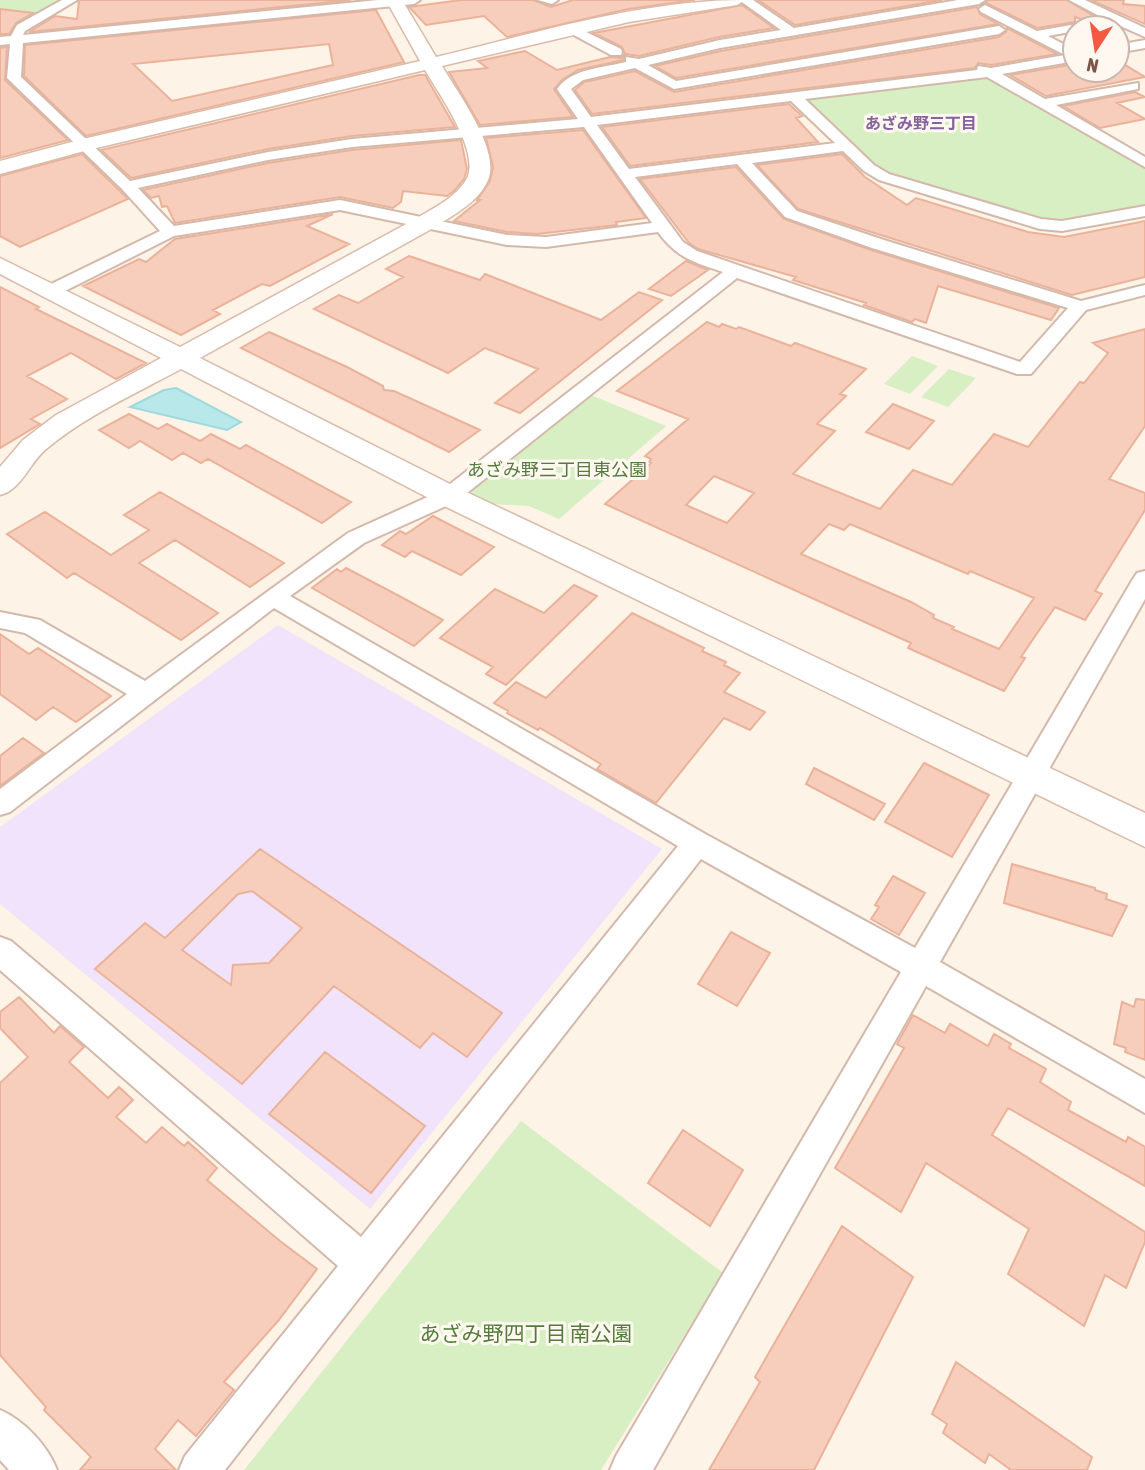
<svg xmlns="http://www.w3.org/2000/svg" width="1145" height="1470" viewBox="0 0 1145 1470" font-family="'Asap Condensed','Noto Sans JP',sans-serif">
<style>
.education{fill:#f0e3fb}
.green{fill:#d8eec3}
.water{fill:#b9e8eb;stroke:#9ed9de;stroke-width:2}
.building{fill:#f7cebc;stroke:#ebb29a;stroke-width:2;fill-rule:evenodd}
.lines{fill:none;stroke-linecap:round;stroke-linejoin:round}
.street-casing{stroke:#d3b9ab;stroke-width:4}
.secondary-casing{stroke:#d8bbaa;stroke-width:3}
.street{fill:#fff;fill-rule:evenodd}
.secondary{fill:#fff;fill-rule:evenodd}
.labels{text-anchor:middle;stroke-width:6;stroke-linejoin:round;paint-order:stroke}
.far-neighbourhood-label{font-size:16px;font-weight:bold;fill:#86639f;stroke:#fff8f0}
.park-label{font-size:18px;fill:#547c3c;stroke:#fff8f0}
.near-park-label{font-size:21px;fill:#547c3c;stroke:#fff8f0}
</style>
<rect width="100%" height="100%" fill="#fef3e7"/>
<!-- education -->
<path class="education" d="M278 625 662 849 370 1209 0 904V827Z"/>
<!-- green -->
<path class="green" d="M0 0H65L0 38Z
M979 78H989L1145 168V204L1078 220H1040L892 178 878 169 808 102 810 99Z
M912 356 938 366 910 394 884 384Z
M949 369 976 378 948 407 921 397Z
M591 395 666 426 559 519 529 506 494 504 468 491Z
M521 1121 723 1273 601 1470H244Z"/>
<!-- water -->
<path class="water" d="M176 388 241 422 227 430 130 407 164 390Z"/>
<!-- building -->
<path class="building" d="M79 0H351L29 32 55 16 77 19Z
M461 0H533L551 7 573 0H695L628 9 507 37 484 16 426 25 409 7Z
M758 0H942L795 25Z
M987 0H1067L1097 18 1083 20 1075 17V22L1037 28 986 3Z
M1091 0H1124L1123 4 1145 6V24Z
M742 5 774 28 719 37 639 56 626 54 623 60 578 70 562 80 554 89 573 117 480 125 449 72 487 68 478 61 525 51 557 70 610 57 621 58 625 54 622 47 594 33Z
M977 7 980 14 998 24 676 78 655 66 721 51Z
M0 9 33 13 16 23 9 34H0Z
M376 10 404 62 86 136 24 76 25 45ZM329 44 333 65 172 101 133 64Z
M1007 28 1057 54 991 65 978 63 975 68 592 114 575 90 584 82 635 71 674 92 999 37 1006 32Z
M7 47 5 80 68 140 0 158V48Z
M1117 60 1145 77 1046 96 1010 75 1075 64V70H1117Z
M419 75H425L455 127 352 136 268 149 131 178 101 150Z
M1135 92 1145 97 1117 103 1145 119 1100 128 1063 106Z
M789 104 802 116 796 118 818 142 630 166 602 127Z
M583 130 646 218 616 222 617 225 537 234 507 232 454 221 480 200H477L490 181 493 167 486 138Z
M461 140 467 169 464 179 455 190 447 196 403 191 401 202 393 208 340 197 175 223 167 206 162 207 159 196 151 198 143 190 268 163 352 150Z
M82 154 128 199 20 247 0 236V176Z
M842 154 865 177 907 205 916 198 1028 232 1064 237 1145 221V277L1072 295 798 209 757 165Z
M736 167 784 219 871 250 1059 308 1051 320 938 286 926 323 915 319 912 322 864 305 866 303 793 280 796 277 698 249 689 243 640 179Z
M333 214 307 226 349 244 270 286 262 284 213 310 220 314 181 335 83 286 139 259 146 262 175 239Z
M409 256 480 280 485 274 601 320 639 292 662 300 520 413 495 403 538 369 485 348 448 373 314 309 339 295 358 303 403 277 386 269Z
M686 261 708 270 671 296 649 289Z
M0 287 39 307 36 309 146 363 116 379 71 353 27 376 67 399 31 419 40 424 0 448Z
M707 322 719 327 722 324 736 329 739 327 791 346 795 343 866 369 840 394 846 396 817 424 835 431 793 474 880 509 913 470 952 485 994 434 1028 447 1080 382 1084 383 1108 353 1093 343 1145 329V426L1109 479 1145 493V510L1095 591 1102 594 1085 620 1055 607 1021 657 1025 658 1004 691 908 648 911 643 605 504 651 463 649 462 651 459 645 456 688 419 617 391ZM714 476 754 493 727 523 686 505ZM829 524 844 530 850 524 968 574 970 571 1034 598 999 649 952 629 954 627 933 618 934 615 911 602 801 554Z
M269 332 347 367 383 386 384 390 394 391 480 430 449 452 241 348Z
M893 404 934 421 909 449 866 432Z
M129 414 158 429 167 424 200 441 211 434 240 449 246 445 351 502 322 523 208 459 201 463 183 453 172 460 140 441 129 448 99 430Z
M160 492 284 563 250 587 175 540 139 563 218 613 181 640 74 573 67 578 7 534 45 512 111 555 149 530 124 515Z
M433 516 460 530 494 547 461 575 412 551 405 557 382 545 400 531 406 534Z
M346 568 403 598 443 620 414 646 312 588 337 569 341 572Z
M574 585 597 596 506 685 486 674 493 667 440 638 495 589 544 613Z
M632 613 704 648 702 651 726 662 724 665 740 673 724 692 765 712 750 730 724 718 656 803 597 769 601 764 540 728 538 730 507 713 508 711 494 703 516 682 546 698Z
M0 634 29 654 38 648 111 696 76 722 53 707 36 720 0 694Z
M23 738 44 753 0 786V756Z
M924 763 989 795 952 857 885 822Z
M814 768 885 804 874 820 806 784Z
M260 849 502 1013 467 1057 433 1033 420 1048 334 986 242 1084 95 969 145 923 165 938ZM252 891 302 928 269 963 233 965 231 985 182 950 238 894Z
M1012 864 1095 888V890L1107 894 1106 899 1127 906 1112 936 1004 903Z
M893 876 925 893 899 935 871 919 879 907 875 905Z
M731 932 770 953 737 1006 698 984Z
M19 997 54 1033 60 1026 84 1047 69 1062 108 1098 119 1087 133 1100 116 1117 146 1143 162 1127 184 1146 188 1142 217 1168 207 1180 280 1241 317 1269 278 1321 224 1382 234 1390 196 1436 178 1420 155 1449 176 1470H80L91 1457 44 1410 46 1407 0 1355V1083L28 1057 0 1028V1012Z
M1136 999 1145 1000V1060L1125 1052 1126 1048 1114 1044 1122 1002 1134 1007Z
M913 1015 945 1033 950 1024 988 1046 994 1034 1011 1044 1009 1048 1046 1069 1040 1082 1071 1102 1068 1110 1126 1142 1128 1137 1145 1147V1186L1008 1108 992 1135 1145 1232V1242L1126 1288 1105 1275 1084 1326 1008 1274 1029 1229 926 1163 901 1212 835 1168 904 1048 897 1044Z
M325 1052 425 1126 371 1193 269 1114Z
M683 1130 743 1170 710 1226 648 1183Z
M842 1226 913 1277 814 1470H709L760 1382 755 1377Z
M956 1362 1092 1457 1087 1470H1011L989 1454 985 1463 943 1433 947 1424 932 1414Z"/>
<g class="lines">
<defs>
<path id="street" d="M62 0H77L25 31 23 35 378 0H420L414 4 23 43 21 77 130 181 268 152 352 139 578 119 557 89C572 68 603 68 626 62V57L639 59 720 40 781 30 739 0H753L794 28 958 0H985L979 4 720 48 648 65 676 81 999 26 1005 30 999 34 674 89 635 68 583 80 571 89 591 117 977 70 978 66 991 68 1065 55 981 12 979 9 985 5 1037 31 1105 19 1069 0H1085L1145 28V37L1116 24 1075 28V31L1048 36 1075 50V61L1002 74 1045 99 1138 83V89L1056 105 1145 157V167L987 77 805 99 874 165 889 174 1041 219 1062 221 1145 206V216L1062 231 1040 229 879 180 864 171 843 151 752 163 797 211 884 240 1081 301 1145 285V295L1086 310 1031 374H1017L737 278 457 501 364 543 290 596 707 835 915 948 1133 579 1137 573 1145 571V599L940 962 1145 1079V1113L926 986 653 1470H610L616 1456 901 972 701 859 225 1470H179L185 1456 338 1266 0 970V937L11 941 361 1237 678 846 274 608 10 812 0 815V789L127 694 25 633 0 628V612L40 620 145 681 348 533 441 491 723 272C693 262 677 258 658 232L546 247 507 245 340 210 174 236 57 295H45L42 291 45 287 160 231 122 189 7 78 10 44 0 45V37L11 36 17 25ZM791 101 835 143 629 169 597 125ZM584 127 652 223 546 237 507 235 340 200 174 226 138 188 268 160 352 147ZM737 164 785 217 872 248 1068 308 1020 362 697 251 683 242 635 177Z
M538 0H558L552 4Z
M574 26 621 49 622 52 621 55H611L570 33 568 30Z
M1145 40V48L1117 53V45Z
M0 1410C24 1420 48 1446 57 1470H9L0 1460Z"/>
<path id="secondary" d="M386 0H402L436 57C537 33 641 0 745 0L737 5 629 22 442 66C457 92 501 150 488 180 479 202 453 215 435 227L200 358 460 489 1145 813V847L438 503 181 369C135 394 85 416 45 450 29 464 21 490 0 495V467L23 440 56 415 161 358 0 274V258L180 347 419 217C435 207 456 197 466 180 482 154 439 94 425 70L88 150 0 174V161L83 139 420 61Z"/>
</defs>
<!-- street casing -->
<use href="#street" class="street-casing"/>
<!-- secondary casing -->
<use href="#secondary" class="secondary-casing"/>
<!-- street -->
<use href="#street" class="street"/>
<!-- secondary -->
<use href="#secondary" class="secondary"/>
</g>
<g class="labels">
<!-- far-neighbourhood labels -->
<g class="far-neighbourhood-label">
<text x="921" y="129">あざみ野三丁目</text>
</g>
<!-- park labels -->
<g class="park-label">
<text x="557" y="476">あざみ野三丁目東公園</text>
</g>
<!-- near-park labels -->
<g class="near-park-label">
<text x="526" y="1341">あざみ野四丁目 南公園</text>
</g>
</g>
<!-- north arrow -->
<g transform="translate(1096 49) rotate(192)"><circle r="33" fill="#fff8f0" stroke="#cbb7ad" stroke-width="2"/>
<path d="M0-5L12 26L0 18L-12 26Z" fill="#f45941"/>
<text y="-10" font-size="19" font-weight="bold" text-anchor="middle" fill="#7c5648">N</text>
</g>
</svg>
